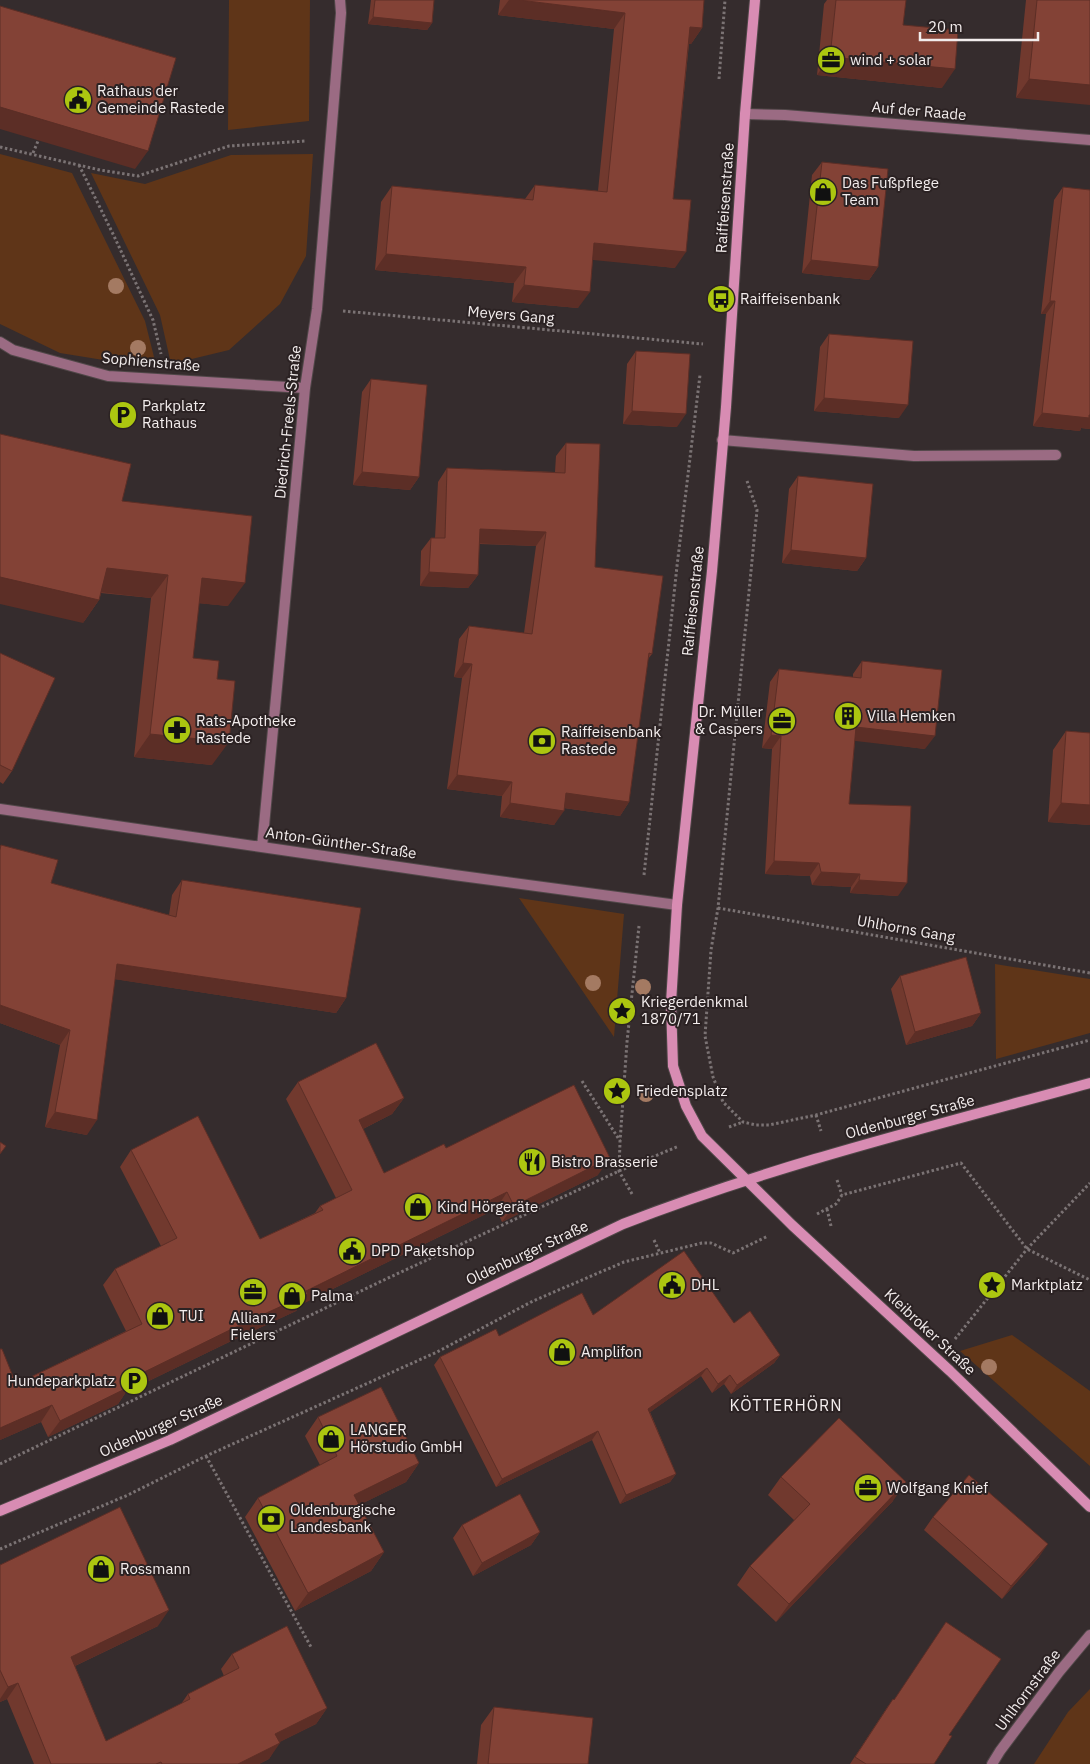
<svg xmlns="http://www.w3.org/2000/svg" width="1090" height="1764" viewBox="0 0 1090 1764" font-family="'IBM Plex Sans',sans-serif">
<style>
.green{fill:#5f3518}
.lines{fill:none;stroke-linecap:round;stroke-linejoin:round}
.lane-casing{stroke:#504748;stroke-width:12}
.street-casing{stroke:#504748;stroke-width:12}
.secondary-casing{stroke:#504748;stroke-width:12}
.path{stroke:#7b7374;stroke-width:3;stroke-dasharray:2.5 2.5;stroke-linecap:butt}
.lane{stroke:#9b6b83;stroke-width:10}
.street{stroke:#9b6b83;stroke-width:10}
.secondary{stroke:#d88cb3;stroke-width:10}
.tree{fill:#a47a62}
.wall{fill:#71392e}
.shaded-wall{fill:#5c2e26}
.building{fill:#834236;stroke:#5c2e26}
.labels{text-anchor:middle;stroke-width:4;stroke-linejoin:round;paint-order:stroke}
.poi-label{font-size:15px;fill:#f3eded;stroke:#2b2223;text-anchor:start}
.street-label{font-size:15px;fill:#f3eded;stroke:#2b2223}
.neighbourhood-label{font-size:16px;letter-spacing:1px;fill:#f3eded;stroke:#2b2223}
</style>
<rect width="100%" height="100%" fill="#352c2d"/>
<!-- green -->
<path class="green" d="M229 0H310L309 121 228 130Z
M0 154 72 173 145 321 156 365 122 363 60 353 0 324Z
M313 154 306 256 280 304 229 350 171 364 160 315 91 173 145 184 231 155Z
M519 898 624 914 614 1037Z
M995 964 1090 979V1033L996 1059Z
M1012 1335 1090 1391V1466L960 1351Z
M1090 1689V1764H1034L1068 1712Z"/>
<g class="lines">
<defs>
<path id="lane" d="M722 440 914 456 1056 455"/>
<path id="street" d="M745 114 785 115 1090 140
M0 342 13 350 108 376 305 388
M0 809 454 875 677 905
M262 847 305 388 317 309 341 13 340 0
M992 1764 1000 1751 1059 1672 1090 1635"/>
<path id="secondary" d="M755 0 745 114 726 407 712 571 677 905 671 1003 673 1066 686 1106 702 1136 792 1225 950 1371 1090 1507
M0 1511 170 1440 623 1224C774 1165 933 1126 1090 1083"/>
</defs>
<!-- lane casing -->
<use href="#lane" class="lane-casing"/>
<!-- street casing -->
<use href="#street" class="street-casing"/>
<!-- secondary casing -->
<use href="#secondary" class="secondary-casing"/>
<!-- path -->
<path class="path" d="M719 79 725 0
M0 147 100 170 138 176 229 146 306 141
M33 153 38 141
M79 165 114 236 153 320 161 354
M343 311 703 344
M747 481 757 510 718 908 711 950 705 1036 713 1077 723 1102 743 1122 756 1125H769L816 1115 1090 1040
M644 875 677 566 700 375
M718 908 1090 973
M582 1081 620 1141
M816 1115 821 1131
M729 1127 743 1122
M837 1180 842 1195
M632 1194 619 1171 620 1142 627 1042 639 926
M827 1209 831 1226
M817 1214 836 1204 842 1195 961 1163 1027 1249 1090 1280
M654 1240 660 1253
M955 1339 1027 1249 1090 1183
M206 1456 311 1647
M0 1464 386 1279 619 1171 679 1146
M0 1549 128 1495 206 1456 437 1352 533 1301 624 1262 702 1243H711L733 1253 768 1236"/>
<!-- lane -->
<use href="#lane" class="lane"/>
<!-- street -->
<use href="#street" class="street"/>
<!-- secondary -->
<use href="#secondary" class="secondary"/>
</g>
<!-- trees -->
<g class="tree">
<circle cx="116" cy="286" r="8"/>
<circle cx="138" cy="348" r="8"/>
<circle cx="593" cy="983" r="8"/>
<circle cx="643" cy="987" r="8"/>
<circle cx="646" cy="1094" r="8"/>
<circle cx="989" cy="1367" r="8"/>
</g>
<!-- wall -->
<path class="wall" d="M371 0H434L432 23 427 30 368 24Z
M500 0H704L702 28 691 44H689L673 199 675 268 592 259 578 308 512 302 514 283 375 270 381 202 392 186 525 199 535 185 598 191 614 29 498 15Z
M827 0H906L903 25 942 88 817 75 824 4Z
M1026 0H1090L1016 98Z
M822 162 878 267 869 280 802 273 812 175Z
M1063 187 1090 190V429L1081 428 1080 431 1033 426 1046 314H1041L1054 200Z
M829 334 899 418 814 411 820 347Z
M636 351 677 427 623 424 627 364Z
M371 379 419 477 410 490 353 485 362 392Z
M566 443 595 567 652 654 648 659 629 802 620 816 564 808 554 825 500 817 502 796 447 789 462 678 454 677 459 639 469 626 524 633 536 546 479 544 478 575 468 588 420 586 421 551 431 538H435L438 482 447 468 555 472 556 456Z
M798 476 866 558 857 571 782 563 789 489Z
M122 501 228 606 199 603 193 658 217 679 212 765 134 757 151 598 101 593 99 600 83 623Z
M0 653 12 771 3 784 0 782Z
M862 661 925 749 855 740 849 804 898 896 850 893 851 887 812 885 810 876 765 874 772 749 762 748 770 682 779 669 853 678V674Z
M1066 731 1090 733V825L1048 822 1053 750Z
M1 845 51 883 169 915 172 895 182 880 346 998 336 1013 115 979 87 1135 45 1127 60 1045 0 1023V847Z
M900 976 981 1013 972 1026 906 1045 891 989Z
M298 1082 404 1098 392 1114 363 1129 384 1173 446 1148 598 1175 502 1222 496 1209 300 1305 296 1311 225 1344 126 1392 118 1404 48 1437 41 1422 0 1440V1349L16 1384 126 1331 103 1285 115 1269 161 1246 120 1167 131 1150 260 1239 315 1213 320 1206 336 1198 286 1099Z
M593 1315 734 1323 780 1355 774 1363 731 1394 724 1384 712 1393 701 1376 650 1412 676 1474 670 1482 620 1504 592 1440 496 1487 434 1365 440 1357 499 1336Z
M318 1417 419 1463 406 1482 359 1505 384 1552 371 1571 295 1611 245 1517 258 1498 320 1465 305 1436Z
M781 1477 893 1501 776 1622 737 1585 750 1566 795 1521 768 1495Z
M933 1517 1039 1557 1002 1599 924 1530Z
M462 1525 540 1532 531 1545 473 1576 453 1538Z
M0 1565 158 1626 75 1666 106 1741 181 1704 188 1694 224 1676 221 1669 232 1654 327 1708 316 1724 279 1742 269 1759 259 1764H34L7 1699 0 1702Z
M888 1706 949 1735 934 1764H850Z
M494 1707 588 1764H477L481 1725Z"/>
<!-- shaded-wall -->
<path class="shaded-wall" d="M509 0H519L625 13 614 29 498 15Z
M373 17 432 23 427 30 368 24Z
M690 27 702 28 691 44 679 43Z
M830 57 955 69 942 88 817 75Z
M1029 79 1090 85V105L1016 98Z
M0 107 148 151 135 169 0 129Z
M594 243 686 252 675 268 583 259Z
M386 254 526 267 514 283 375 270Z
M811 260 878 267 869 280 802 273Z
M524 285 590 292 578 308 512 302Z
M1050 301H1055L1046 314H1041Z
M824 398 908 405 899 418 814 411Z
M632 411 686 414 677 427 623 424Z
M1042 413 1090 415V429L1081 428 1080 431 1033 426Z
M362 472 419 477 410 490 353 485Z
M480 529 546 532 536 546 470 543Z
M791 550 866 558 857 571 782 563Z
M107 568 168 575 151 598 90 591Z
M429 572 478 575 468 588 420 586Z
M0 577 99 600 83 623 0 604Z
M202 578 245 583 228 606 185 602Z
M463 663 472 664 462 678 454 677Z
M856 727 935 736 925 749 847 740Z
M150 734 229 742 212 765 134 757Z
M771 735 781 736 772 749 762 748Z
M457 775 512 782 502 796 447 789Z
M566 793 629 802 620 816 557 807Z
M510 803 564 811 554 825 500 817Z
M1061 803 1090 805V825L1048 822Z
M774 861 819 863 810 876 765 874Z
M821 872 860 874 851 887 812 885Z
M859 880 907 883 898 896 850 893Z
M117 964 346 998 336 1013 107 978Z
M0 1005 70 1030 60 1045 0 1023Z
M981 1013 972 1026 906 1045 915 1032Z
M404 1098 392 1114 347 1137 359 1120Z
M55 1112 97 1120 87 1135 45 1127Z
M610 1158 598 1175 502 1222 514 1206Z
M507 1192 496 1209 300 1305 296 1311 225 1344 126 1392 118 1404 48 1437 60 1421 126 1381 306 1291Z
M780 1355 774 1363 731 1394 737 1385Z
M707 1368 701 1376 642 1418 648 1409Z
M730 1375 724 1384 712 1393 718 1384Z
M52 1405 41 1422 0 1440V1428Z
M598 1431 592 1440 496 1487 502 1479Z
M419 1463 406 1482 341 1514 354 1495Z
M676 1474 670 1482 620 1504 626 1495Z
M906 1482 893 1501 776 1622 789 1604Z
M540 1532 531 1545 473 1576 482 1563Z
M1048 1544 1039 1557 1002 1599 1011 1586Z
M384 1552 371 1571 295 1611 308 1593Z
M169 1610 158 1626 60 1673 71 1657Z
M18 1683 7 1699 0 1702V1699L8 1687Z
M327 1708 316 1724 264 1750 275 1734Z
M280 1743 269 1759 259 1764H238Z"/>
<!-- building -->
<path class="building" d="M375 0H434L432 23 373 17Z
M519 0H704L702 28 690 27 673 199 691 200 686 252 594 243 590 292 524 285 526 267 386 254 392 186 533 200 535 185 607 192 625 13Z
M836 0H906L903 25 958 30 955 69 830 57Z
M1037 0H1090V85L1029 79Z
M0 6 176 58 148 151 0 107Z
M822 162 888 169 878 267 811 260Z
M1063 187 1090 190V415H1089V418L1042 413 1055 301H1050Z
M829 334 913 341 908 405 824 398Z
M636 351 690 354 686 414 632 411Z
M371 379 427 385 419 477 362 472Z
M0 434 131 464 122 501 252 516 245 583 202 578 193 658 219 661 217 679 235 681 229 742 150 734 168 575 107 568 99 600 0 577Z
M566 443 600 444 595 567 663 576 652 654 649 653 629 802 566 793 564 811 510 803 512 782 457 775 472 664 463 663 469 626 532 634 546 532 480 529 478 575 429 572 431 538H445L447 468 565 473Z
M798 476 873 484 866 558 791 550Z
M0 653 55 678 12 771 0 765Z
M862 661 942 670 935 736 856 727 849 804 911 806 907 883 859 880 860 874 821 872 819 863 774 861 781 736 771 735 779 669 861 678Z
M1066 731 1090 733V805L1061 803Z
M1 845 58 860 51 883 176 917 182 880 361 908 346 998 117 964 97 1120 55 1112 70 1030 0 1005V850Z
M966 957 981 1013 915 1032 900 976Z
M376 1043 404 1098 359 1120 384 1173 444 1144 446 1148 574 1085 610 1158 514 1206 507 1192 306 1291 308 1294 236 1327 126 1381 129 1387 60 1421 52 1405 0 1428V1349H2L16 1384 142 1324 115 1269 177 1238 131 1150 198 1116 260 1239 323 1210 320 1206 352 1190 298 1082Z
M0 1142 6 1146 0 1154Z
M684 1251 734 1323 750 1311 780 1355 737 1385 730 1375 718 1384 707 1368 648 1409 676 1474 626 1495 598 1431 502 1479 440 1357 496 1329 499 1336 582 1293 593 1315Z
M381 1387 419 1463 354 1495 384 1552 308 1593 258 1498 337 1456 318 1417Z
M839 1418 906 1482 789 1604 750 1566 810 1504 781 1477Z
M969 1475 1048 1544 1011 1586 933 1517Z
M520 1494 540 1532 482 1563 462 1525Z
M120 1507 169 1610 71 1657 106 1741 190 1699 188 1694 239 1668 232 1654 287 1626 327 1708 275 1734 280 1743 238 1764H162L161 1762 156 1764H51L18 1683 8 1687 0 1670V1565Z
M946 1622 1001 1659 949 1735 952 1736 934 1764H866L855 1757 893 1699 894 1700Z
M494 1707 593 1718 588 1764H488Z"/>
<!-- icons -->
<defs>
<symbol id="office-disc" viewBox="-11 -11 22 22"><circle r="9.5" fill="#acc610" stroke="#2b2223"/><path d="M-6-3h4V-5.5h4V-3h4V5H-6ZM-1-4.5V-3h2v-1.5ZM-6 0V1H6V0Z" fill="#111"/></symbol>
<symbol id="civic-disc" viewBox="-11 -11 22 22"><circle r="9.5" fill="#acc610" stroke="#2b2223"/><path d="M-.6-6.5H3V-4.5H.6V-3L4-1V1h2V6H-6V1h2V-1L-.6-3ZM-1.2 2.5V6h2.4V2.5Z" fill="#111"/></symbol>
<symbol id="shop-disc" viewBox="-11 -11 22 22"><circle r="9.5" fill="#acc610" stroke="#2b2223"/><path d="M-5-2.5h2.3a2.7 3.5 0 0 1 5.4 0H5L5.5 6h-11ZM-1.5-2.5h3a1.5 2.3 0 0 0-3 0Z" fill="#111"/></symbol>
<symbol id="bus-disc" viewBox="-11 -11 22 22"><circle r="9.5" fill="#acc610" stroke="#2b2223"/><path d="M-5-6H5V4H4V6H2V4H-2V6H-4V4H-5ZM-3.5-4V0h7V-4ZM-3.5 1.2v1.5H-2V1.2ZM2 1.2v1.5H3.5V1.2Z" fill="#111"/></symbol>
<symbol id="parking-disc" viewBox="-11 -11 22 22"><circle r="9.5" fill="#acc610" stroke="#2b2223"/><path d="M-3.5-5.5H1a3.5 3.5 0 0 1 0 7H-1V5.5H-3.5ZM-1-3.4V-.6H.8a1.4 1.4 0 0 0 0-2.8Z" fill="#111"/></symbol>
<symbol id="building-disc" viewBox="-11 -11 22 22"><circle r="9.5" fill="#acc610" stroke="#2b2223"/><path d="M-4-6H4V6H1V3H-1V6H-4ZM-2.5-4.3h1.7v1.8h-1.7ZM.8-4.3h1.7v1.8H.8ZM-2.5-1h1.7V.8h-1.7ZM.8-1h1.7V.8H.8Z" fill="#111"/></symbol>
<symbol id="pharmacy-disc" viewBox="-11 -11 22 22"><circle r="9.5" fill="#acc610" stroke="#2b2223"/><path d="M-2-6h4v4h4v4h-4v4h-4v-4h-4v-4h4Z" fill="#111"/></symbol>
<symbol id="bank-disc" viewBox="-11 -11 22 22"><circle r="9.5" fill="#acc610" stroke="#2b2223"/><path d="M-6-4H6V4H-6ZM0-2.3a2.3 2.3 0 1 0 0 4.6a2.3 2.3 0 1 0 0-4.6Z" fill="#111"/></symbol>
<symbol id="sight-disc" viewBox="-11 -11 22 22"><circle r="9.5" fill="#acc610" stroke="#2b2223"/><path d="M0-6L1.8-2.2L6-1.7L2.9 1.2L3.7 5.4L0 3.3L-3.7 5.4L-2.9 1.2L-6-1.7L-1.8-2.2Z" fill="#111"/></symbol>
<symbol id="restaurant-disc" viewBox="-11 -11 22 22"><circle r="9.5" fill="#acc610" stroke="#2b2223"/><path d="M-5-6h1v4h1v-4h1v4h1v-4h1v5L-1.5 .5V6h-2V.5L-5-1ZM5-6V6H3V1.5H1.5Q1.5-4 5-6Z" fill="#111"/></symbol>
</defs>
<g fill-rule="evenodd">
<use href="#office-disc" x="815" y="44" width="32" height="32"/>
<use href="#civic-disc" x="62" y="84" width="32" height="32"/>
<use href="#shop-disc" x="807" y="176" width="32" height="32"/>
<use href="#bus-disc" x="705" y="283" width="32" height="32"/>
<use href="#parking-disc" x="107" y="399" width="32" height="32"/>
<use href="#building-disc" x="832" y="700" width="32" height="32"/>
<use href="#office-disc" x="766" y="705" width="32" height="32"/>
<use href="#pharmacy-disc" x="161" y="714" width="32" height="32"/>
<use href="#bank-disc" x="526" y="725" width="32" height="32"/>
<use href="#sight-disc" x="606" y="995" width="32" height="32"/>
<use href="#sight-disc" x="601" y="1075" width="32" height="32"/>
<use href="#restaurant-disc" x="516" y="1146" width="32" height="32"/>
<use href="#shop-disc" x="402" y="1191" width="32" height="32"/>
<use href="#civic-disc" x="336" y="1235" width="32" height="32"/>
<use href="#civic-disc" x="656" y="1269" width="32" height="32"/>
<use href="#sight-disc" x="976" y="1269" width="32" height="32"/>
<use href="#office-disc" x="237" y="1276" width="32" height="32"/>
<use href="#shop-disc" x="276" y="1280" width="32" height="32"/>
<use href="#shop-disc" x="144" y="1300" width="32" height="32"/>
<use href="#shop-disc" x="546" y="1336" width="32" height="32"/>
<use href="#parking-disc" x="118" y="1365" width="32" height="32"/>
<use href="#shop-disc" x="315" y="1423" width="32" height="32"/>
<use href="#office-disc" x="852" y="1472" width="32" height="32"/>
<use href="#bank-disc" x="255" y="1503" width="32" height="32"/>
<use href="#shop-disc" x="85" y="1553" width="32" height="32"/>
</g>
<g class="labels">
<!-- poi labels -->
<g class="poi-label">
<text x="850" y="65">wind + solar</text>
<text x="97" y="96">Rathaus der<tspan x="97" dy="17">Gemeinde Rastede</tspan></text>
<text x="842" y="188">Das Fußpflege<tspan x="842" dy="17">Team</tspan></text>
<text x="740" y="304">Raiffeisenbank</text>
<text x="142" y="411">Parkplatz<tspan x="142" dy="17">Rathaus</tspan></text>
<text x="763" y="717" text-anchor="end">Dr. Müller<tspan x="763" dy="17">&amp; Caspers</tspan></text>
<text x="867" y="721">Villa Hemken</text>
<text x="196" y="726">Rats-Apotheke<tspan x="196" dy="17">Rastede</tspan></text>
<text x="561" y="737">Raiffeisenbank<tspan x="561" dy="17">Rastede</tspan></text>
<text x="641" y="1007">Kriegerdenkmal<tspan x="641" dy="17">1870/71</tspan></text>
<text x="636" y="1096">Friedensplatz</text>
<text x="551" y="1167">Bistro Brasserie</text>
<text x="437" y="1212">Kind Hörgeräte</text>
<text x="371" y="1256">DPD Paketshop</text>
<text x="691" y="1290">DHL</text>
<text x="1011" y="1290">Marktplatz</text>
<text x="311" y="1301">Palma</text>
<text x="179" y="1321">TUI</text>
<text x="253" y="1323" text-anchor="middle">Allianz<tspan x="253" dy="17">Fielers</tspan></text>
<text x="581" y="1357">Amplifon</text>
<text x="115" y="1386" text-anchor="end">Hundeparkplatz</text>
<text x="350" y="1435">LANGER<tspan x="350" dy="17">Hörstudio GmbH</tspan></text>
<text x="887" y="1493">Wolfgang Knief</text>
<text x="290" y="1515">Oldenburgische<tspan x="290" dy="17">Landesbank</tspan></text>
<text x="120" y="1574">Rossmann</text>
</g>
<!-- street labels -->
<g class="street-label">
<text transform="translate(919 111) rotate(5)" y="5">Auf der Raade</text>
<text transform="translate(725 198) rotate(-86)" y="5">Raiffeisenstraße</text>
<text transform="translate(511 315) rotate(5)" y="5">Meyers Gang</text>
<text transform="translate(151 362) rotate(5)" y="5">Sophienstraße</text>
<text transform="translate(288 422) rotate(-84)" y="5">Diedrich-Freels-Straße</text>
<text transform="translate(693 601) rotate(-84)" y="5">Raiffeisenstraße</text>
<text transform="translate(341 843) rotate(8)" y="5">Anton-Günther-Straße</text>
<text transform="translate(906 929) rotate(10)" y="5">Uhlhorns Gang</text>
<text transform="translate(910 1117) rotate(-15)" y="5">Oldenburger Straße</text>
<text transform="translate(527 1253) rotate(-25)" y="5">Oldenburger Straße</text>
<text transform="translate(930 1332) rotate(43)" y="5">Kleibroker Straße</text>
<text transform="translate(161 1426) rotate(-24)" y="5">Oldenburger Straße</text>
<text transform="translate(1028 1690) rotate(-53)" y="5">Uhlhornstraße</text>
</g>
<!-- neighbourhood labels -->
<g class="neighbourhood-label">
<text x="786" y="1411">KÖTTERHÖRN</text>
</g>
</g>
<!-- scale -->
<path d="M920 32v8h118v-8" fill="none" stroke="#f3eded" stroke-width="2.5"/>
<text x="928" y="32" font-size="15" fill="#f3eded" stroke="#2b2223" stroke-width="4" paint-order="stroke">20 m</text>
</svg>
